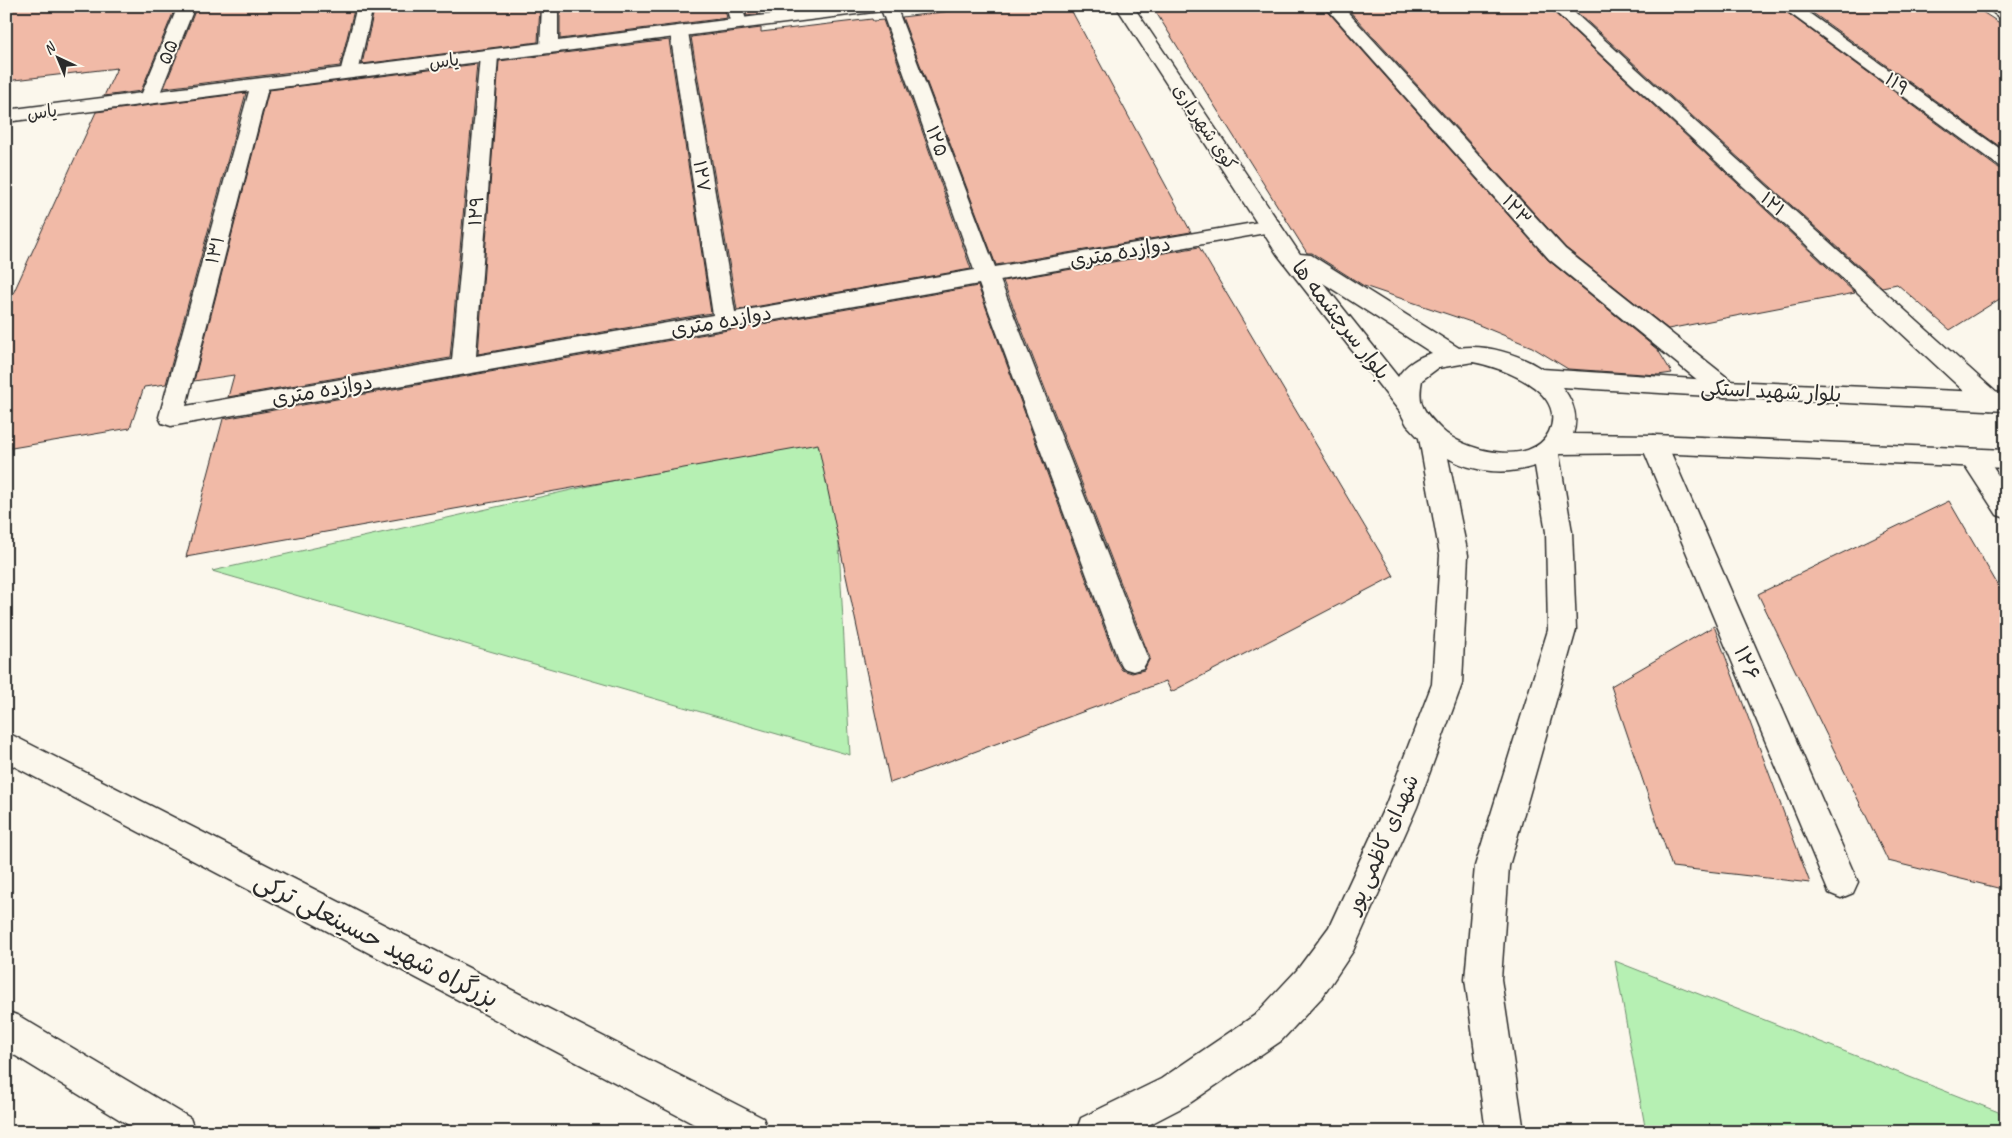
<svg xmlns="http://www.w3.org/2000/svg" width="2012" height="1138" viewBox="0 0 2012 1138" font-family="Caveat,'Playpen Sans Arabic',sans-serif">
<style>
.green{fill:#b6f0b3;stroke:#708e6f}
.building{fill:#f1baa7;stroke:#2b2b2b}
.lines{fill:none;stroke-linecap:round;stroke-linejoin:round}
.street-casing{stroke:#2b2b2b;stroke-width:3}
.secondary-casing{stroke:#2b2b2b;stroke-width:3}
.highway-casing{stroke:#2b2b2b;stroke-width:3}
.street{fill:#fbf7ec;fill-rule:evenodd}
.secondary{fill:#fbf7ec;fill-rule:evenodd}
.highway{fill:#fbf7ec;fill-rule:evenodd}
.labels{text-anchor:middle;stroke-width:4;stroke-linejoin:round;paint-order:stroke}
.far-street-label{font-size:18px;fill:#2b2b2b;stroke:#fbf7ec}
.street-label{font-size:21px;fill:#2b2b2b;stroke:#fbf7ec}
.near-street-label{font-size:25px;fill:#2b2b2b;stroke:#fbf7ec}
</style>
<rect width="100%" height="100%" fill="#fbf7ec"/>
<filter id="ink" filterUnits="userSpaceOnUse"><feTurbulence type="fractalNoise" baseFrequency=".02" numOctaves="2"/><feDisplacementMap in="SourceGraphic" scale="10" xChannelSelector="R" yChannelSelector="G"/><feConvolveMatrix kernelMatrix="1 2 1 2 8 2 1 2 1" color-interpolation-filters="sRGB"/></filter>
<g filter="url(#ink)">
<!-- green -->
<path class="green" d="M833 431 850 755 212 571Z
M1615 961 2006 1115V1132H1646Z"/>
<!-- building -->
<path class="building" d="M6 6H176L141 91 104 96 117 68 6 81Z
M197 6H355L340 66 164 88Z
M375 6H540L538 42 362 64Z
M560 6H724L727 18 560 39Z
M744 6H760V14L747 16Z
M991 6H1069L1191 232 996 265 902 17Z
M1152 6H1323L1548 260 1658 350 1672 373 1658 375 1568 369 1532 347 1474 323 1364 286 1312 253H1307Z
M1345 6H1547L1855 293 1668 329 1566 248Z
M1570 6H1778L1998 168 2006 170V295L1950 330 1897 284 1882 287Z
M1803 6H1973L2006 27V151Z
M872 19 873 21 883 20 971 269 737 310 691 37 761 28V32Z
M669 40 711 313 478 354 499 61Z
M477 64 450 358 228 397 234 375 194 381 269 90Z
M246 93 166 384 144 387 130 428 6 449V309L96 112Z
M1199 247 1394 576 1171 692 1166 681 890 783 818 444 186 557 223 419 978 286 1116 660 1122 670 1132 673 1144 670 1150 658 1003 281Z
M1949 501 2006 599V890L1888 861 1758 594Z
M1714 626 1810 883 1672 867 1611 686Z"/>
<g class="lines">
<defs>
<path id="street" d="M178 6H195L158 98 156 102H142L140 98Z
M357 6H373L358 73 355 77H343L340 73Z
M542 6H558V48L555 52H543L540 48Z
M726 6H742L747 24 744 28H732Z
M880 6H896L995 267 1271 220 1278 221 1281 226 1278 231 1271 232 1000 280 1148 659 1143 668 1133 671 1123 668 1118 659 979 284 171 426 162 423 159 417 251 84 254 80H266L269 84 186 406 452 360 480 56 483 52H495L498 56 476 356 713 315 670 32 673 28H685L688 32 735 312 974 270Z
M1325 6H1342L1565 249 1734 383 1737 389 1734 395 1725 397 1716 395 1549 259Z
M1549 6H1567L1999 395 2002 401 1999 407 1990 410 1981 407Z
M1780 6H1799L2006 153V168L1999 166Z
M1985 6H2005L2006 19 2000 18Z
M1654 435 1663 438 1667 444 1853 871 1858 882 1853 893 1841 898 1829 893 1641 444 1645 438Z
M1973 449 1982 451 2006 487V518L1997 515 1960 458 1964 451Z"/>
<path id="secondary" d="M839 6H889L881 11 6 122V110Z
M1116 6H1133L1300 254 1311 255 1459 348C1486 344 1519 354 1542 369L1725 381 2006 393V411L1725 397 1562 387C1573 401 1579 416 1573 434L1654 435 2006 450V468L1654 453 1559 454 1572 532 1576 630 1509 866 1501 979 1524 1132H1486L1465 979 1475 866 1548 630 1546 532 1535 466C1507 475 1474 473 1448 458L1468 555 1462 684 1417 807 1353 951 1323 996 1281 1041 1187 1105 1135 1132H1076L1081 1118 1161 1079 1255 1015 1297 970 1329 927 1386 804 1432 684 1440 555 1419 438 1407 425 1400 412 1277 254ZM1323 283 1432 353C1419 356 1404 366 1398 377ZM1473 362C1501 367 1568 391 1549 432 1532 468 1463 451 1441 429 1424 412 1417 405 1422 380L1438 368Z"/>
<path id="highway" d="M6 732 763 1118 768 1132H709L6 762Z
M6 1011 19 1016 190 1118 195 1132H140L6 1050Z"/>
</defs>
<!-- street casing -->
<use href="#street" class="street-casing"/>
<!-- secondary casing -->
<use href="#secondary" class="secondary-casing"/>
<!-- highway casing -->
<use href="#highway" class="highway-casing"/>
<!-- street -->
<use href="#street" class="street"/>
<!-- secondary -->
<use href="#secondary" class="secondary"/>
<!-- highway -->
<use href="#highway" class="highway"/>
</g>
</g>
<g class="labels">
<!-- far-street labels -->
<g class="far-street-label">
<text transform="translate(168 52) rotate(-68)" y="6">۵۵</text>
<text transform="translate(444 61) rotate(-7)" y="6">یاس</text>
<text transform="translate(1897 84) rotate(36)" y="6">۱۱۹</text>
<text transform="translate(42 112) rotate(-7)" y="6">یاس</text>
<text transform="translate(1205 127) rotate(56)" y="6">کوی شهرداری</text>
<text transform="translate(937 141) rotate(70)" y="6">۱۲۵</text>
<text transform="translate(702 176) rotate(81)" y="6">۱۲۷</text>
<text transform="translate(1773 204) rotate(42)" y="6">۱۲۱</text>
<text transform="translate(1517 210) rotate(48)" y="6">۱۲۳</text>
<text transform="translate(476 211) rotate(-85)" y="6">۱۲۹</text>
<text transform="translate(215 250) rotate(-75)" y="6">۱۳۱</text>
</g>
<!-- street labels -->
<g class="street-label">
<text transform="translate(1120 252) rotate(-10)" y="7">دوازده متری</text>
<text transform="translate(1341 320) rotate(52)" y="7">بلوار سرچشمه ها</text>
<text transform="translate(721 321) rotate(-10)" y="7">دوازده متری</text>
<text transform="translate(322 390) rotate(-10)" y="7">دوازده متری</text>
<text transform="translate(1771 391) rotate(3)" y="7">بلوار شهید استکی</text>
<text transform="translate(1747 663) rotate(67)" y="7">۱۲۶</text>
<text transform="translate(1382 844) rotate(-66)" y="7">شهدای کاظمی پور</text>
</g>
<!-- near-street labels -->
<g class="near-street-label">
<text transform="translate(377 939) rotate(27)" y="9">بزرگراه شهید حسینعلی ترکی</text>
</g>
</g>
<!-- margin -->
<rect width="2012" height="1138" fill="none" stroke="#fbf7ec" stroke-width="25"/>
<rect x="12" y="12" width="1987" height="1113" fill="none" stroke="#2b2b2b" stroke-width="2" filter="url(#ink)"/>
<!-- north arrow -->
<g transform="translate(58 58) rotate(316)" stroke="#fbf7ec" stroke-width="4" paint-order="stroke">
<path d="M0-4L9 19L0 12L-9 19Z" fill="#2b2b2b"/>
<text y="-8" font-size="14" font-weight="bold" text-anchor="middle" fill="#2b2b2b">N</text>
</g>
</svg>
